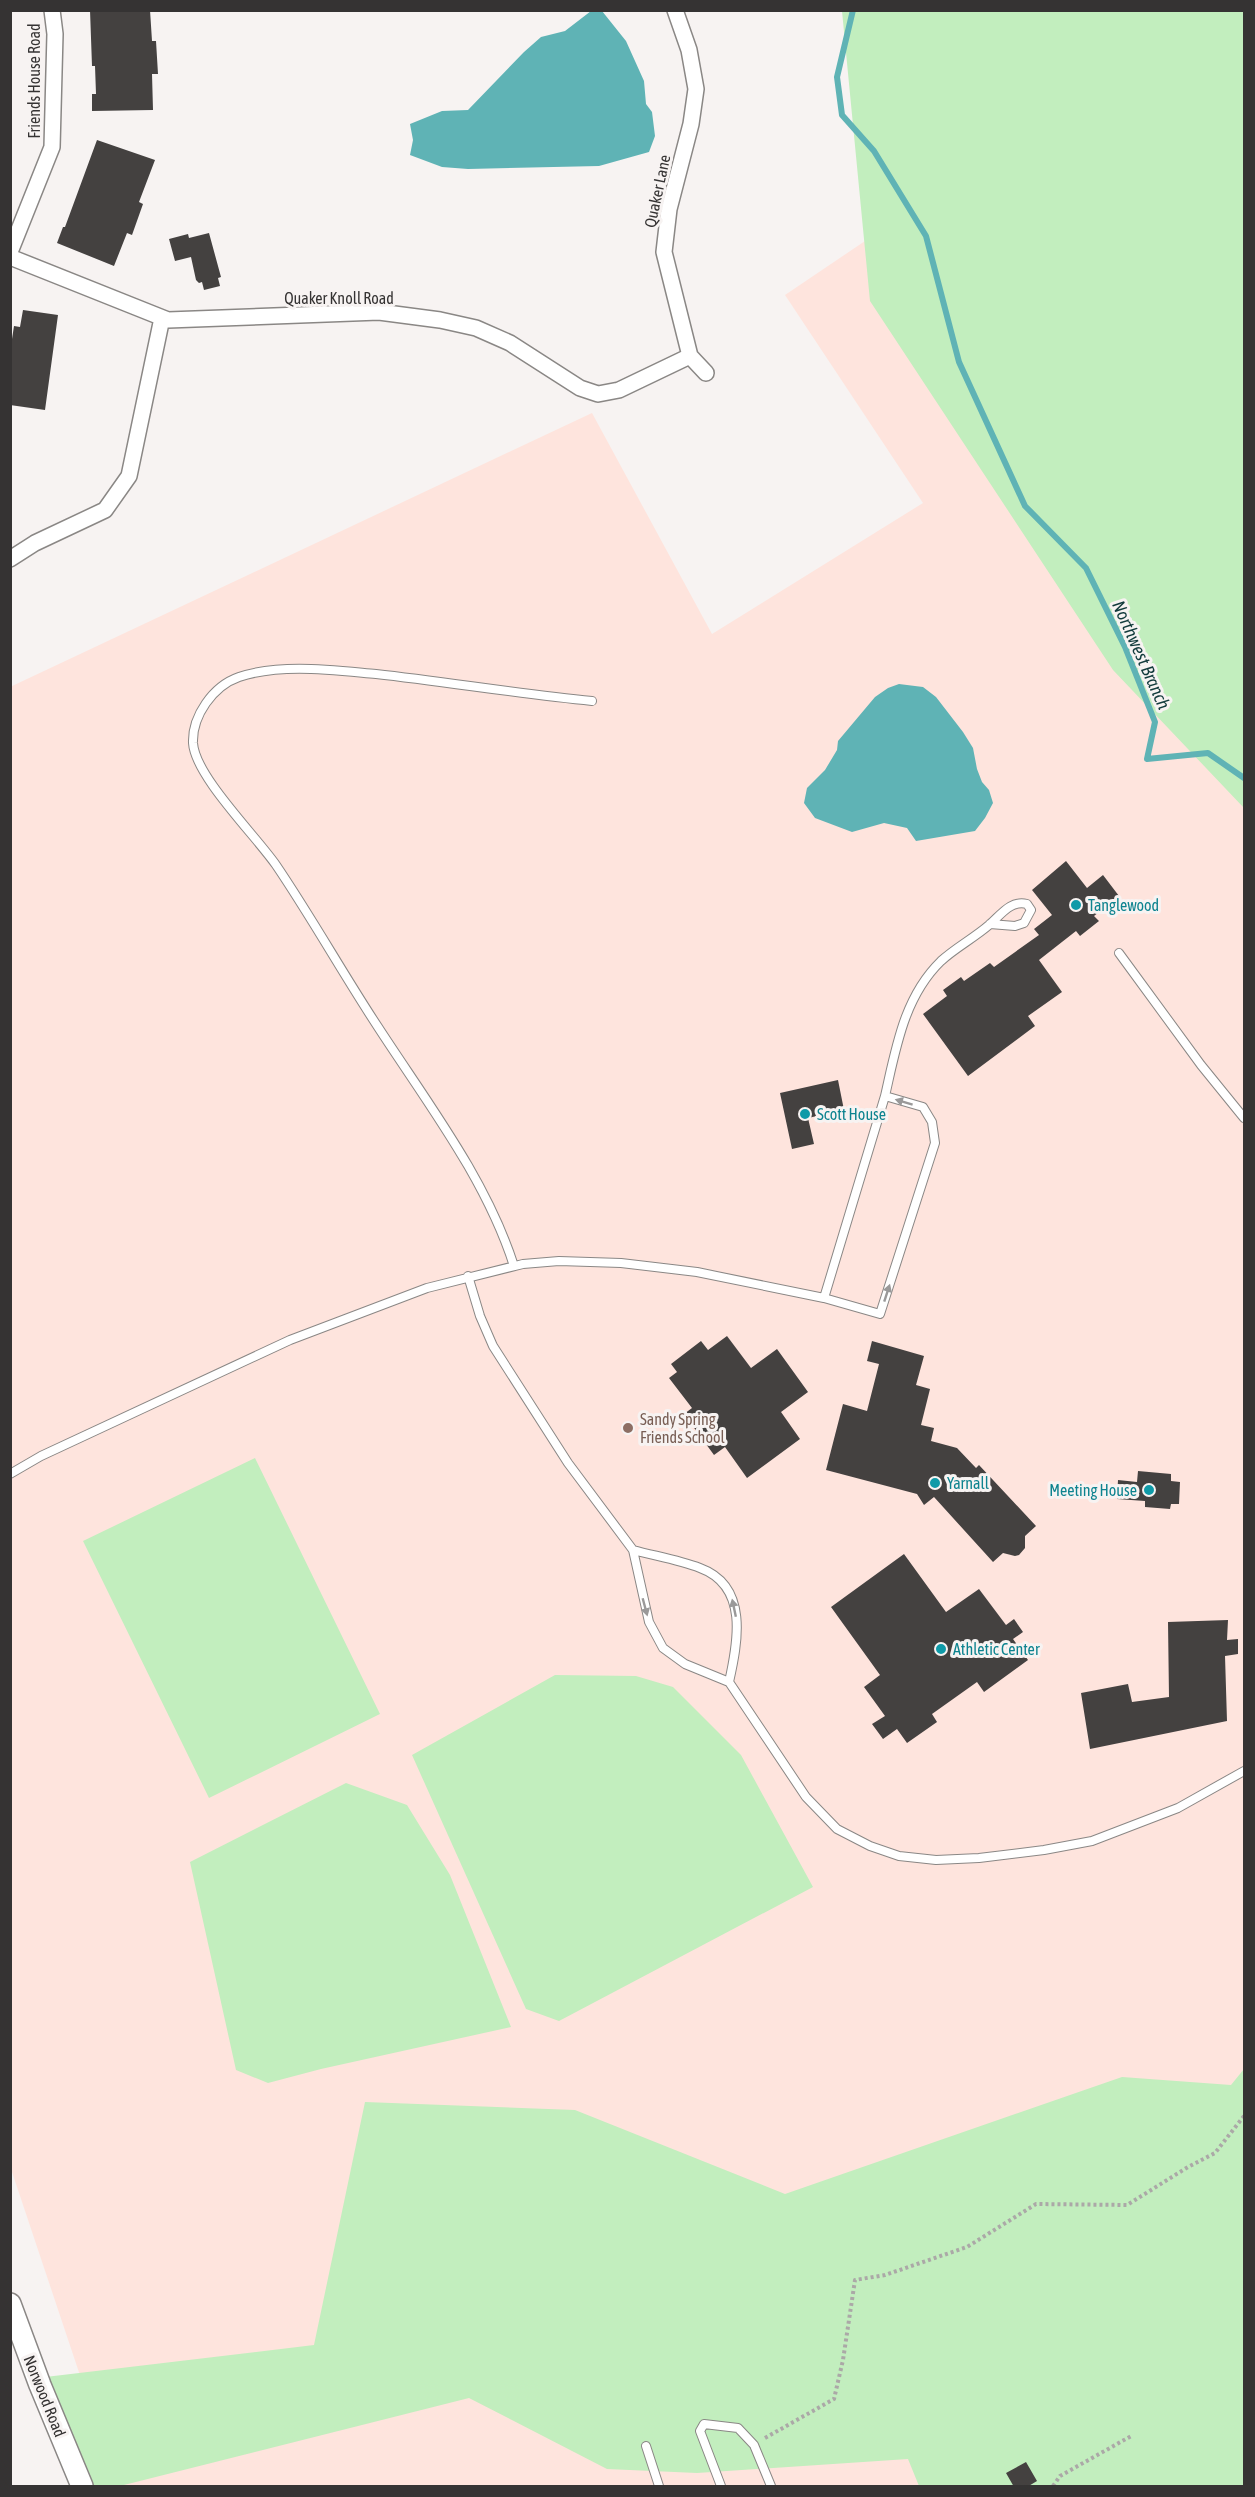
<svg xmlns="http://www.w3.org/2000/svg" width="1255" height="2497" viewBox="0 0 1255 2497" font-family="'Asap Condensed',sans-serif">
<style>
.education{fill:#fee4dd}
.green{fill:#c2eebe}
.water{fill:#5fb3b5}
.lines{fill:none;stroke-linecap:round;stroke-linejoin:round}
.stream{stroke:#5fb3b5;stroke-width:6}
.building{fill:#444140}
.lane-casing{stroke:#8a8785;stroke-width:10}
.street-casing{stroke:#8a8785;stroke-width:18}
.secondary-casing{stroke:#8a8785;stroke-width:24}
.path{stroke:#aba8a7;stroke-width:4;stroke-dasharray:3 3;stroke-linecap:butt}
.lane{stroke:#fff;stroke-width:8}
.street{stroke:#fff;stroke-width:15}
.secondary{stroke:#fff;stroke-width:21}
.oneway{fill:#9a9999}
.culture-dot{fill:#0f9aa8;stroke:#f7f3f2;stroke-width:2}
.education-dot{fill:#8d6e63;stroke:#f7f3f2;stroke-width:2}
.labels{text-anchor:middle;stroke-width:6;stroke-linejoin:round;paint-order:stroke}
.street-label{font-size:16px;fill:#353333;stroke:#f7f3f2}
.culture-label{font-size:16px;fill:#0d838f;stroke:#f7f3f2;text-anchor:start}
.education-label{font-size:16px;fill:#785e54;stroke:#f7f3f2;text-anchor:start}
.water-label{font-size:18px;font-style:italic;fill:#123b3c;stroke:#f7f3f2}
</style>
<rect width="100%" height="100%" fill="#f7f3f2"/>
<!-- education -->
<path class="education" d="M1206 11H1244V2480L1226 2486H117L11 2169 10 687 592 413 712 634 923 503 785 295Z"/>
<!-- green -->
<path class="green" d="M842 11H1244V808L1113 670 870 301Z
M255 1458 380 1714 209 1798 83 1541Z
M555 1675 636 1676 673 1687 741 1755 813 1887 559 2021 526 2009 412 1755Z
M346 1783 407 1805 450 1875 511 2027 321 2069 268 2083 236 2070 190 1862Z
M1244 2069V2486H919L908 2459 697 2473 607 2469 469 2398 120 2486H82L37 2378 314 2345 365 2102 575 2110 785 2194 1122 2077 1231 2085Z"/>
<!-- water -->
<path class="water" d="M591 11H602L626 41 644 81 646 104 652 112 655 136 649 152 599 166 468 169 442 167 410 155 413 140 410 124 442 111 468 110 524 52 541 37 565 31Z
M899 684 923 687 936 697 963 732 973 748 977 769 982 782 989 790 993 803 985 818 975 831 916 841 907 828 884 823 852 832 815 818 804 803 807 788 825 770 837 750 838 741 875 697 888 688Z"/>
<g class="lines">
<!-- stream -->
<path class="stream" d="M853 10 837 77 842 115 874 151 926 236 959 362 1025 506 1086 568 1125 647 1155 722 1147 759 1208 753 1244 778"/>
</g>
<!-- building -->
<path class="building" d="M90 10H150L152 41H156L158 74H152L153 110 92 111V94H96L95 66H92Z
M97 140 155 160 139 202 143 204 132 235 127 233 114 266 57 243 63 227H65Z
M209 233 221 277 218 278 220 286 204 290 202 282 199 283 196 280 191 257 175 261 169 239 188 234 189 238Z
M23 310 58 315 45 410 10 405V352L14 326 20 327Z
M1066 861 1087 888 1103 875 1119 896 1094 916 1099 921 1080 936 1076 931 1039 960 1062 992 1028 1016 1035 1026 968 1076 923 1014 947 996 943 990 961 977 964 981 990 963 994 967 1039 935 1034 929 1052 915 1032 890Z
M838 1080 844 1110 808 1118 814 1144 792 1149 780 1093Z
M727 1336 751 1368 777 1349 808 1392 781 1412 800 1439 747 1478 725 1447 714 1455 684 1414 692 1408 669 1378 677 1372 671 1364 701 1341 708 1350Z
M872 1341 924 1356 916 1385 930 1389 921 1425 934 1428 931 1441 957 1448 976 1468 979 1465 1036 1526 1025 1536V1548L1019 1555 1015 1556 1003 1553 993 1562 934 1497 924 1505 917 1494 826 1470 843 1404 867 1411 879 1364 867 1361Z
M1138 1471 1171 1474V1481L1180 1482 1179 1504H1171L1170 1509 1145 1507V1501L1117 1499 1118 1480 1137 1482Z
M904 1554 946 1612 979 1589 1006 1625 1014 1619 1023 1632 1013 1639 1028 1660 984 1692 977 1682 932 1714 937 1722 907 1743 897 1729 883 1739 872 1724 885 1716 864 1687 880 1675 831 1607Z
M1228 1620 1227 1640 1238 1639V1654L1225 1656 1227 1721 1090 1749 1081 1693 1128 1684 1132 1702 1169 1697 1168 1622Z
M1026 2462 1037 2481 1027 2487H1014L1006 2473Z"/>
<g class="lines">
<defs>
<path id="lane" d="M1119 953 1201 1065 1244 1118
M885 1096C896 1048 904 997 941 961 955 948 974 938 989 925 1001 915 1010 900 1027 904L1031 910 1024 923 1015 926 990 924
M514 1266C486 1179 428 1104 378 1027 343 974 312 918 276 865 256 836 195 776 193 743 192 716 213 686 239 677 281 663 332 670 376 674 448 682 520 694 592 701
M468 1276 480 1316 493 1346 568 1463 633 1550 649 1622 663 1648 685 1664 729 1682C738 1642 749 1586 700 1568 679 1560 655 1556 633 1550
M10 1474 41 1456 290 1340 427 1288 523 1264 559 1261 621 1263 697 1272 824 1298 880 1314 935 1143 932 1122 923 1107 885 1096 824 1298
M729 1682 806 1797 837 1829 870 1846 899 1856 936 1860 979 1858 1044 1850 1092 1841 1178 1808 1244 1771
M646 2446 659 2486
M721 2486 700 2431 704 2424 738 2428 754 2445 771 2486"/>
<path id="street" d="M675 10 689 50 696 89 691 124 669 209 664 252 690 356 706 373
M10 252 52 147 55 34 52 10
M10 257 168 320 379 312 440 320 476 328 510 343 580 388 598 394 619 390 690 356
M10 559 35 543 105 510 129 476 162 318"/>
<path id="secondary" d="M10 2304 40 2385 82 2486"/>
</defs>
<!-- lane casing -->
<use href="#lane" class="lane-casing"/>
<!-- street casing -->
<use href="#street" class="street-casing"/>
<!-- secondary casing -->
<use href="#secondary" class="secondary-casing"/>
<!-- path -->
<path class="path" d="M765 2438 834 2399 843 2360 855 2280 885 2275 967 2247 1036 2204 1127 2205 1188 2167 1215 2153 1244 2116
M1053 2486 1060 2476 1133 2435"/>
<!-- lane -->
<use href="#lane" class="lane"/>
<!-- street -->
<use href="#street" class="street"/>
<!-- secondary -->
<use href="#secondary" class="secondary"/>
</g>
<!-- one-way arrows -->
<defs><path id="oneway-solid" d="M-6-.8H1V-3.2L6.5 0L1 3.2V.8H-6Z" transform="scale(1.5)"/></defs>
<g class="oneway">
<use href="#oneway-solid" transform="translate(904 1102) rotate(-163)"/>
<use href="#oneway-solid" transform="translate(887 1293) rotate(-72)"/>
<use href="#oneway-solid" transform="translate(645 1607) rotate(75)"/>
<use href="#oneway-solid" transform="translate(734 1608) rotate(-102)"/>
</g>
<!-- markers -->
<g class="culture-dot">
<circle cx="1076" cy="905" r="6"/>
<circle cx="805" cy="1114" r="6"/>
<circle cx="935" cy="1483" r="6"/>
<circle cx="1149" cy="1490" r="6"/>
<circle cx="941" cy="1649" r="6"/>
</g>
<circle class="education-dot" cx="628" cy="1428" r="6"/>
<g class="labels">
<!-- street labels -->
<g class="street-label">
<text transform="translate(34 81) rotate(-90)" y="6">Friends House Road</text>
<text transform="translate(657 191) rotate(-78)" y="6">Quaker Lane</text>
<text x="339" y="304">Quaker Knoll Road</text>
<text transform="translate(45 2396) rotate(68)" y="6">Norwood Road</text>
</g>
<!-- culture labels -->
<g class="culture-label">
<text x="1088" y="911">Tanglewood</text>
<text x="817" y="1120">Scott House</text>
<text x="947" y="1489">Yarnall</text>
<text x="1137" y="1496" text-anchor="end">Meeting House</text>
<text x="953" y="1655">Athletic Center</text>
</g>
<!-- education labels -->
<g class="education-label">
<text x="640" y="1425">Sandy Spring<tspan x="640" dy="18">Friends School</tspan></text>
</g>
<!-- water labels -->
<g class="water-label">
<text transform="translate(1141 655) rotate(66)" y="6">Northwest Branch</text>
</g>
</g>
<!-- border -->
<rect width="1255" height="2497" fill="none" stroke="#353333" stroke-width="24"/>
</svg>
